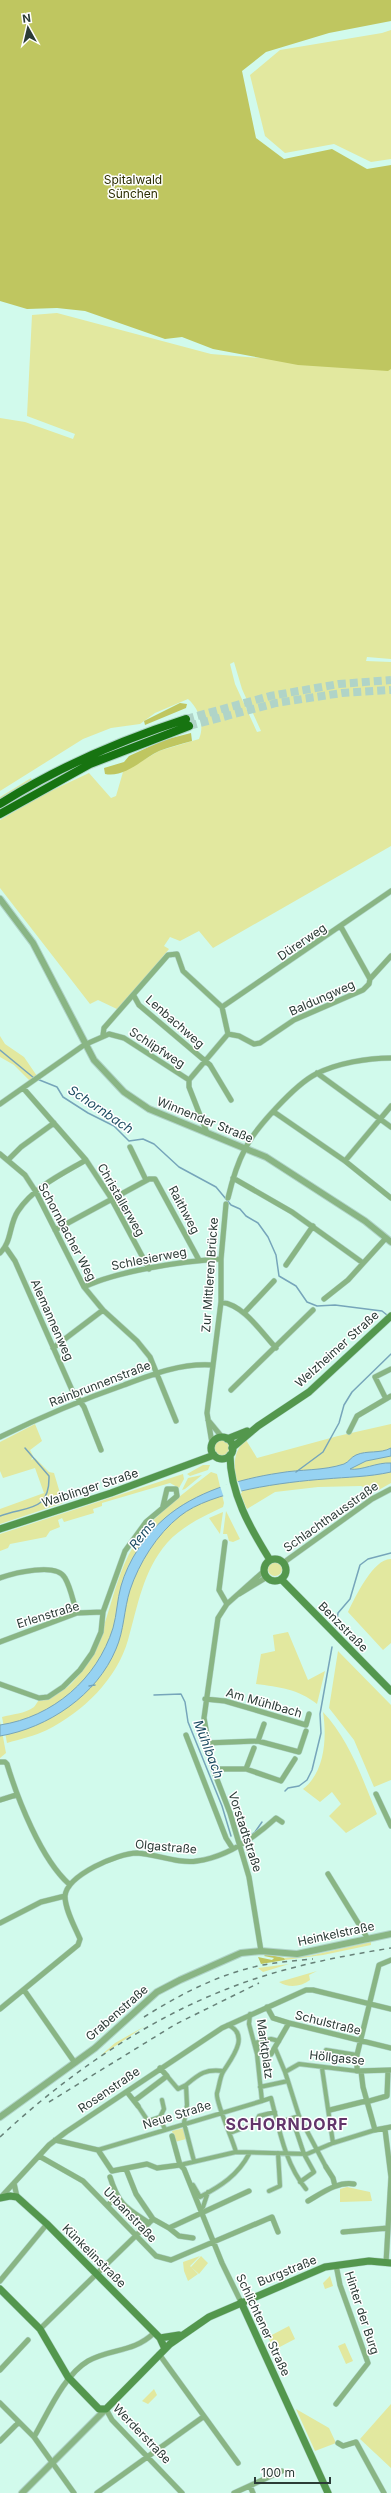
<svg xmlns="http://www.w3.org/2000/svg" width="391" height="2493" viewBox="0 0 391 2493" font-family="Inter,sans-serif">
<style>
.green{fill:#e2e89f;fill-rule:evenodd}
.forest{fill:#bfc660}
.water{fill:#96d2f2;stroke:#76a5ba}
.pier{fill:#d1faec}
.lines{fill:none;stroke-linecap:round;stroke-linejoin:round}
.stream{stroke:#76a5ba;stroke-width:1.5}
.trunk-tunnel{stroke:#b0d4c8;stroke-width:8;stroke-dasharray:8 4;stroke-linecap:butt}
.pedestrian-casing{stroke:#b0d4c8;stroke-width:5.5}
.minor-casing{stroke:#b0d4c8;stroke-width:6}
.tertiary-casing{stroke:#b0d4c8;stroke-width:8}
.secondary-casing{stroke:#b0d4c8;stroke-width:8}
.trunk-casing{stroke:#b0d4c8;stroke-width:10}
.pedestrian{stroke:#89b584;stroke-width:4}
.minor{stroke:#89b584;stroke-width:5}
.tertiary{stroke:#89b584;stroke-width:6}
.secondary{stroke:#53974d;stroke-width:7}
.trunk{stroke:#177411;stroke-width:8}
.rail{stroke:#678178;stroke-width:1.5;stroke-dasharray:5 5;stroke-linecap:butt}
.labels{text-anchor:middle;stroke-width:3;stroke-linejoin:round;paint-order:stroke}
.park-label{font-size:12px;fill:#2c2e02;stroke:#fff}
.street-label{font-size:12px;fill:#2b3b36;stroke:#fff}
.water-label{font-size:13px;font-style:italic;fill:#1d4c62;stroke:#fff}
.district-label{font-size:16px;font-weight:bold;letter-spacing:1px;fill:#62356a;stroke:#fff}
</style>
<rect width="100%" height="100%" fill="#d1faec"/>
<!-- green -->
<path class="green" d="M391 30V159L371 162 334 144 285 153 265 136 250 75 280 50 382 33Z
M57 313 211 354 391 369V659L367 657 366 661 391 662V846L213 948 199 931 180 941 170 937 164 946 169 949 119 1010 98 1000 90 1004 0 888V820L40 796 89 773 111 798 116 796 123 772 159 751 199 739C205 725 199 709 188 699L155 713 140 724 111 728 83 739 0 791V418L25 422 73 439 75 434 27 416 32 315ZM234 662 242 689 261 731 257 732 235 684 230 664Z
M31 778 37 794 0 818V797Z
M0 1036 5 1044 24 1057 37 1076 30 1081 14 1065 0 1057Z
M35 1424 42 1441 30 1450 33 1456 31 1460 35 1458 49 1472 54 1473 63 1503 0 1524V1509L44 1493 35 1468 3 1478 0 1471V1442Z
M391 1424V1483L375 1492 361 1486 318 1487 275 1492 247 1509C238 1489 225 1457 246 1440L257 1458 338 1436Z
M214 1448a8 8 0 1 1 16 0a8 8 0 1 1-16 0Z
M203 1465H210L208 1470 190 1476 187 1474Z
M211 1472 217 1474 224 1503 223 1507C204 1516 182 1526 167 1543 143 1571 138 1605 128 1640 117 1679 83 1712 47 1730 35 1736 20 1739 7 1743L2 1717C12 1714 25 1714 34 1707 36 1705 37 1702 39 1700 49 1694 60 1695 71 1684 109 1646 107 1591 133 1547 151 1516 183 1494 211 1472Z
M183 1474 184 1479 179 1488 170 1483 102 1503V1506L93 1509 94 1513 64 1522 62 1518 58 1520 60 1527 50 1531 46 1537 10 1544 8 1548 0 1551V1534Z
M202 1475 185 1489 182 1490 188 1478Z
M226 1511 240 1539 233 1542 229 1541 227 1534H223Z
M223 1512 220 1534 209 1518Z
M391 1559V1643L383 1650 348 1612C355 1597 374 1558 391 1559Z
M268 1569a7 7 0 1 1 14 0a7 7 0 1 1-14 0Z
M288 1632 308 1680 325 1671 317 1704C298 1689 279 1687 256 1684L261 1654 275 1651 273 1635Z
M338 1651 391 1705V1780L374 1787 354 1740 329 1708Z
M323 1712C350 1741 362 1778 377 1814L346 1833 329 1816 341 1804 332 1792 320 1802 303 1789C325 1772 327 1738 323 1712Z
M0 1721 6 1753 0 1758Z
M371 1942V1945L323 1955 285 1960 284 1958 309 1956Z
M289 1964 263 1972 258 1968Z
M317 1971 309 1975 310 1980C301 1987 288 1988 279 1982Z
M145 2026 99 2057 115 2043Z
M184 2128 186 2139 175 2142 172 2131Z
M347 2187 370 2192 372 2201 340 2202V2189Z
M200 2256 190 2266 198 2274 188 2281 184 2271 183 2262Z
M201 2256 208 2263 199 2274 191 2267Z
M330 2276 333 2286 325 2289 323 2283Z
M289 2326 295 2339 274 2350 268 2337Z
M345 2343 353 2361 346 2364 338 2346Z
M154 2389 157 2395 148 2404 142 2401Z
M391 2404V2468L360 2439Z
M296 2409 329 2428 336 2443 315 2451Z"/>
<!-- forest -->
<path class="forest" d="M0 0H391V21L329 33 266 52 242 71 256 138 284 159 332 149 367 169 391 165V369L388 371 298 365 213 349 182 337 165 339 85 311 57 308 27 309 0 301Z
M180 703 187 704 186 708 145 725 144 721Z
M191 733 192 741C181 744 169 747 159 751 142 759 125 778 105 774L104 768 124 762 129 756 164 740Z
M266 1954 284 1958 285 1960 261 1964 258 1957 272 1960 274 1958 264 1956Z"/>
<!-- water -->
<path class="water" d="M391 1448V1456L366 1461 350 1469C361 1471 377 1462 391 1463V1472C369 1477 347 1477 325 1479 285 1482 211 1491 180 1516 157 1534 139 1563 130 1590 124 1609 124 1631 116 1649 97 1695 48 1728 0 1736V1725C53 1717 97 1679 113 1628 117 1614 117 1600 121 1586 128 1561 145 1535 165 1518 195 1492 239 1479 279 1473 301 1469 323 1471 344 1464 349 1462 351 1457 356 1455 367 1450 380 1454 391 1448Z"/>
<!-- pier -->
<path class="pier" d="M238 1481 242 1493 224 1498 220 1486Z"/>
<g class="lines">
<!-- stream -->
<path class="stream" d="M0 1050 34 1078
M37 1079 57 1087 63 1097 88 1113 114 1126 129 1141 143 1139 154 1144 179 1167 216 1187 231 1205 240 1209 246 1216 258 1223 268 1237 276 1255 279 1276 296 1286 307 1302 317 1306 335 1305 382 1311 387 1315
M296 1472 323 1452 339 1423 344 1405 352 1392 391 1354
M0 1516C26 1506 50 1513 49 1476L25 1448
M336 1627 338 1613 350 1599 360 1565 368 1559 391 1553
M89 1686 95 1685
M154 1695 181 1694 185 1702 188 1722 222 1806 231 1836
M285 1791 288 1788 299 1786 307 1780 312 1770 321 1733 320 1714 332 1647
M245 1839 255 1832 262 1822"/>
<!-- trunk-tunnel -->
<path class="trunk-tunnel" d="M186 719 270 696 339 684 391 680
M189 726 276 703 342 693 391 690"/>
<defs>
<path id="pedestrian" d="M250 2014 249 2024 257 2054 262 2101 271 2098C279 2128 285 2164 306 2189
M228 2025C251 2035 231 2059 223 2072 220 2077 219 2087 217 2093 215 2101 233 2140 236 2152
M254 2043 271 2039 279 2041
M258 2044 259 2049
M275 2048 285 2072
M326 2050 357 2055
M322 2068 333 2143
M167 2076 178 2089 186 2085
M288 2081 299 2116 326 2167
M260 2087 288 2081 285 2072 299 2064 357 2071
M138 2106 148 2121 160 2117 165 2130
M160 2117 164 2109 162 2100
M292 2118 304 2154 314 2172 300 2182
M277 2123 299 2116
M230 2133 256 2123 259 2116 275 2112
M98 2150 262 2101
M194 2161 184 2123 187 2105 186 2085C200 2073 206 2069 223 2071
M180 2165 236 2152 307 2154 333 2143 375 2130
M193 2185 200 2197C221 2186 238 2175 249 2154
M269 2191 280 2186 278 2153
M203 2207 208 2192"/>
<path id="minor" d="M341 927 370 979
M134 996 139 1005 210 1065 231 1100
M222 1007 391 891
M228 1034 239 1036 254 1044 260 1043 294 1020 363 990 369 984 370 979 391 956
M103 1035 104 1028 168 955 177 954 183 971 222 1007 228 1034 189 1080
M317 1073 391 1127
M189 1080V1087L207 1133
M24 1089 86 1160 111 1198 149 1269
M0 1104 84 1045 109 1034 124 1038 189 1080
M274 1112 345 1161 391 1198
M130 1147 146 1180
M0 1154 25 1175 36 1192 84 1287 103 1310 137 1341 150 1357 176 1421
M8 1160 21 1147 54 1123
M345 1161 391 1106
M233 1178 292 1212 363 1263
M228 1198C232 1181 237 1164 245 1149 255 1128 296 1084 316 1074 337 1063 368 1058 391 1058
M55 1230 149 1179H155L199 1260
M6 1248 15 1261 72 1390 84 1407 101 1450
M0 1253C12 1242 9 1224 18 1211 34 1187 62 1174 86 1160
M286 1265 313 1226
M84 1287C117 1271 183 1261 221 1259
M324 1299 348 1280 386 1238
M221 1302C244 1305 261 1332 276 1348
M244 1313 274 1281
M53 1348 103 1310
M231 1390 313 1310
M386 1399 375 1377 391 1369
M208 1420 222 1437
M349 1432 357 1416 391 1396
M0 1437C41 1417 81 1400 124 1385 153 1374 181 1363 212 1365
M212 1443 207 1413 221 1302V1259L226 1204
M225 1542 219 1590 227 1604
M283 1563 372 1499 391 1489
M0 1578C14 1573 57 1562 65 1578 71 1588 73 1602 77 1613
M239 1594 267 1577
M0 1642 77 1613 103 1612
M0 1684 39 1698 48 1697 63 1687 80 1670 92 1653 101 1632 103 1612 125 1551 146 1522 177 1496 176 1489H167L163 1506
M205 1699 225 1701 306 1725 309 1714
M186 1735 226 1838 233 1849
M258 1741 264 1724
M207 1743 258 1741 299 1752 306 1731
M0 1762H5L7 1764C18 1800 41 1859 69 1884
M213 1769H246L281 1781 295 1759
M246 1769 254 1748
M376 1794 391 1826
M0 1800 16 1795
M328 1874 368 1939
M0 1923 41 1902 65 1896
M261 1951 249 1877 230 1813 213 1769 204 1718 218 1618 227 1604 264 1571
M391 1960 379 1965 357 2055V2071L391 2070
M24 1990 75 2063
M267 2007 273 2018 289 2023 391 2048
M0 2009 78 1945 80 1939C75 1927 65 1910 65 1896 67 1875 118 1853 137 1853 156 1854 178 1864 197 1861 227 1857 254 1838 276 1818L282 1822
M271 2054 289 2023
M361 2071 363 2087 375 2130 391 2127
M127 2092 138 2106
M134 2101 167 2076 160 2068
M366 2102 387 2096 388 2071
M330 2110 366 2101
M385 2129 391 2177
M172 2136 180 2165 184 2169 222 2263 241 2302
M55 2140 98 2150 112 2171 147 2164 157 2168 180 2165
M39 2156 83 2181 156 2256 171 2260 272 2217 278 2232
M326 2167 333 2178 335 2186
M126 2169 136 2194 153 2219
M110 2177C119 2205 125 2207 149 2223
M14 2183 17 2197
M1 2197 49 2145 66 2132 222 2028 306 1990H313L391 2009
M308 2201C322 2193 338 2181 354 2184
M108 2205 116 2197
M169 2228 179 2236 193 2238
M343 2232 388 2228
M386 2263 391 2177
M0 2281 47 2224
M40 2329 153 2219 169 2228 249 2191
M159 2354 238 2463
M0 2370 28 2340
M0 2403 34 2437 74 2493
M336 2404 368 2363 340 2285 336 2265
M106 2409 112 2420 182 2493
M34 2437C48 2413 64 2375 88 2361 111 2348 133 2353 154 2333
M0 2441 19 2422
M338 2443 343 2446 356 2442 384 2493
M250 2486 253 2493
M97 2493 203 2417
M234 2493 282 2471"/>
<path id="tertiary" d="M0 899 33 943 94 1060 124 1092 149 1109 266 1157 365 1221 391 1242
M0 2117 95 2048 157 1992 180 1980 241 1953 261 1951 297 1954 391 1934
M22 2493 106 2409"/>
<path id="secondary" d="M211 1448a11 11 0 1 1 22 0a11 11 0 1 1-22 0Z
M227 1439 247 1431
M232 1448 258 1426 309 1392 391 1316
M230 1455C230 1493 250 1528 270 1560
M0 1529 111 1493 214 1455
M264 1570a11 11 0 1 1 22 0a11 11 0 1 1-22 0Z
M281 1579 391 1691
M0 2198 10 2196 17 2197 47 2224 160 2338 165 2349
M0 2289 40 2329 68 2377 99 2409H106L170 2344 209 2317 325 2267 369 2261 391 2263
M241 2302 328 2493
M160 2338 179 2335"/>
<path id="trunk" d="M0 804C58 767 121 740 186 719
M0 814 90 764 189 726"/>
</defs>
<!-- pedestrian casing -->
<use href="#pedestrian" class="pedestrian-casing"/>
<!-- minor casing -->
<use href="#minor" class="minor-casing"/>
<!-- tertiary casing -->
<use href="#tertiary" class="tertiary-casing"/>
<!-- secondary casing -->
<use href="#secondary" class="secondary-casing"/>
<!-- trunk casing -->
<use href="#trunk" class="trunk-casing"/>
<!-- pedestrian -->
<use href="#pedestrian" class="pedestrian"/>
<!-- minor -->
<use href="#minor" class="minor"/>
<!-- tertiary -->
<use href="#tertiary" class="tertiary"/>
<!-- secondary -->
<use href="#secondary" class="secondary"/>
<!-- trunk -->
<use href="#trunk" class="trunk"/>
<!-- rail -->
<path class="rail" d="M144 2017C179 1995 217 1975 258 1966 276 1962 294 1961 313 1959
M49 2102 176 2024 259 1983
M0 2137C64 2077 144 2021 227 1989 279 1968 336 1957 391 1948"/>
</g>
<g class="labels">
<!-- park labels -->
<g class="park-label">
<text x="133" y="184">Spitalwald<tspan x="133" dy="14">Sünchen</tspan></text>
</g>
<!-- street labels -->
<g class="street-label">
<text transform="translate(302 942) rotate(-34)" y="4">Dürerweg</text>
<text transform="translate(322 998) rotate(-24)" y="4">Baldungweg</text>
<text transform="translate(175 1022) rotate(41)" y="4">Lenbachweg</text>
<text transform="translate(157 1048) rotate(33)" y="4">Schlipfweg</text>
<text transform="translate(205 1120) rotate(22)" y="4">Winnender Straße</text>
<text transform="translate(121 1200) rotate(60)" y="4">Christallerweg</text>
<text transform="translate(184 1210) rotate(62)" y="4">Raithweg</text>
<text transform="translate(67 1232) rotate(62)" y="4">Schornbacher Weg</text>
<text transform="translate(149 1259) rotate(-11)" y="4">Schlesierweg</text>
<text transform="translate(210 1275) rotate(-86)" y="4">Zur Mittleren Brücke</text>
<text transform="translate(52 1320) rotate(66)" y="4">Alemannenweg</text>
<text transform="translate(337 1349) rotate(-42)" y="4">Welzheimer Straße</text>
<text transform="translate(100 1384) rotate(-21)" y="4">Rainbrunnenstraße</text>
<text transform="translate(90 1488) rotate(-18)" y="4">Waiblinger Straße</text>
<text transform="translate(331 1517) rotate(-35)" y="4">Schlachthausstraße</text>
<text transform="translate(48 1615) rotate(-17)" y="4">Erlenstraße</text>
<text transform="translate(343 1627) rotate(45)" y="4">Benzstraße</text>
<text transform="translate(264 1703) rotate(16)" y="4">Am Mühlbach</text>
<text transform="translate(245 1832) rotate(72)" y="4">Vorstadtstraße</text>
<text transform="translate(166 1847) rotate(5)" y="4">Olgastraße</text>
<text transform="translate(336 1934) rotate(-12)" y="4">Heinkelstraße</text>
<text transform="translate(117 2013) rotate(-41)" y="4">Grabenstraße</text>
<text transform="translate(328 2023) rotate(14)" y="4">Schulstraße</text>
<text transform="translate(265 2049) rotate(82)" y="4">Marktplatz</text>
<text transform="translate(337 2058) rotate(6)" y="4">Höllgasse</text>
<text transform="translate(109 2090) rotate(-34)" y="4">Rosenstraße</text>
<text transform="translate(177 2115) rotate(-17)" y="4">Neue Straße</text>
<text transform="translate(130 2215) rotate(46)" y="4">Urbanstraße</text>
<text transform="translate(94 2256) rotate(45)" y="4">Künkelinstraße</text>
<text transform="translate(287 2271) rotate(-22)" y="4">Burgstraße</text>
<text transform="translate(362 2313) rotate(72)" y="4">Hinter der Burg</text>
<text transform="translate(263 2325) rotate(65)" y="4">Schlichtener Straße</text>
<text transform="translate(142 2434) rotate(46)" y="4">Werderstraße</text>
</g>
<!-- water labels -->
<g class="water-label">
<text transform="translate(101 1109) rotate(34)" y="5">Schornbach</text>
<text transform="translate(142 1534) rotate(-52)" y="5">Rems</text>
<text transform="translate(209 1749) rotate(69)" y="5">Mühlbach</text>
</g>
<!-- district labels -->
<g class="district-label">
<text x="287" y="2130">SCHORNDORF</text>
</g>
</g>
<!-- north arrow -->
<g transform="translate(28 28) rotate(352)" stroke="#ffffff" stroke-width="3" paint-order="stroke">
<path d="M0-3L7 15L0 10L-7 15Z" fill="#2b3b36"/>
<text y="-6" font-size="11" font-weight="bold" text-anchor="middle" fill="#2b3b36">N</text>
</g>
<!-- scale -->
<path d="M255 2477v6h75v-6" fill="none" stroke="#2b3b36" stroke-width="2"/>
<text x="261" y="2477" font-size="12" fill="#2b3b36" stroke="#ffffff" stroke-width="3" paint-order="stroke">100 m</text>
</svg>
